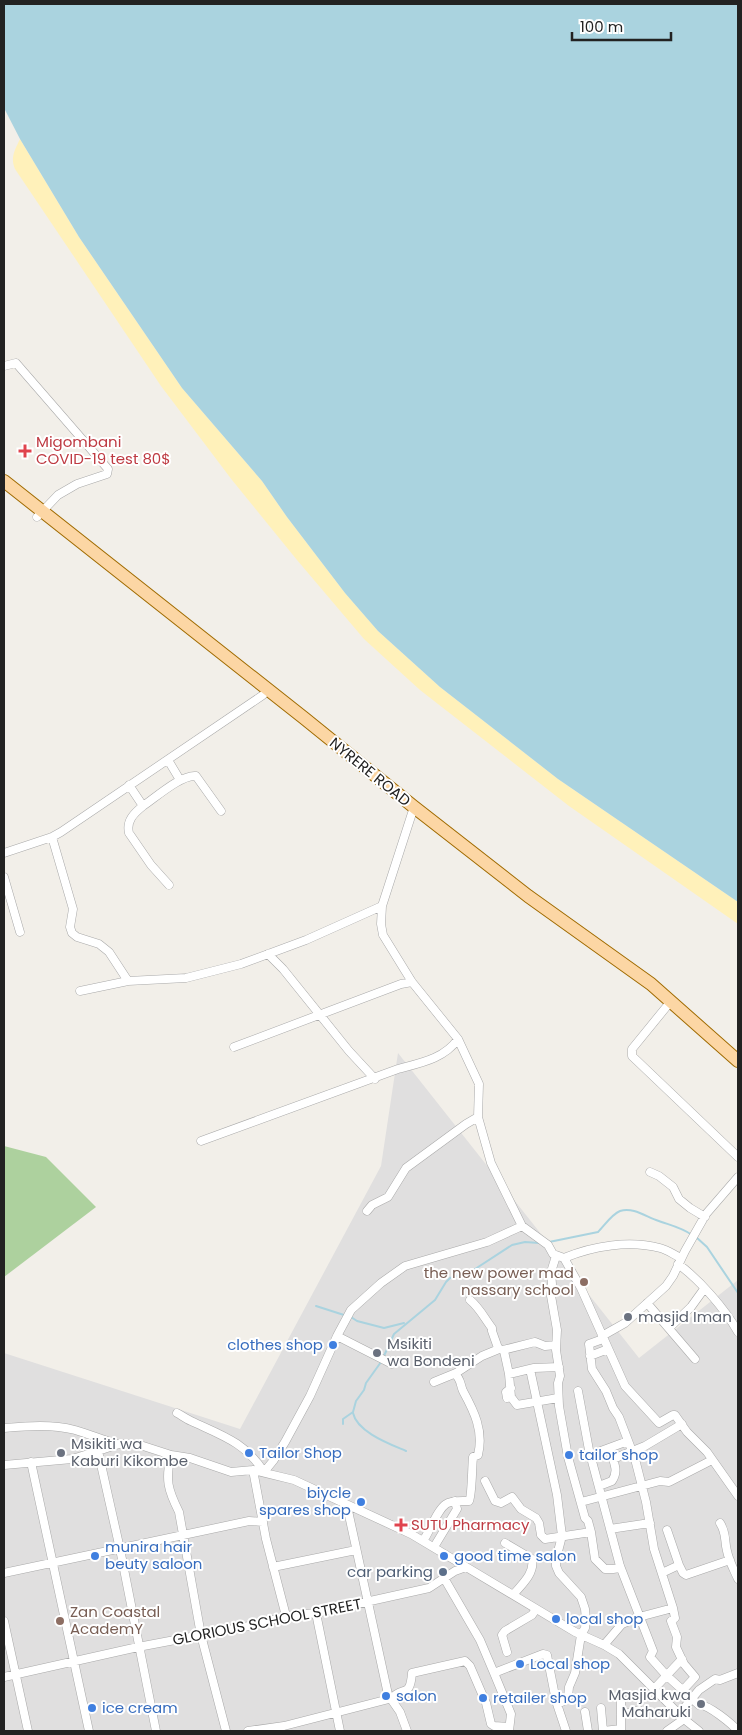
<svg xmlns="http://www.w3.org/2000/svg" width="742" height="1735" viewBox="0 0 742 1735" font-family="Poppins,sans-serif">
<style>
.residential{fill:#e0dfdf}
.forest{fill:#add19e}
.sand{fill:#fff1ba}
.water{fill:#aad3df}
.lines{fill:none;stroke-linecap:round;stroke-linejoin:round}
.stream{stroke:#aad3df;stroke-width:2}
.street-casing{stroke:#a9a9a9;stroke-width:9}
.primary-casing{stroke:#a06b00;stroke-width:14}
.street{stroke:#fff;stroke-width:8}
.primary{stroke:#fcd6a4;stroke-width:12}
.health-dot{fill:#e0444e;stroke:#fff;stroke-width:2}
.education-dot{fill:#8d6e63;stroke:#fff;stroke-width:2}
.worship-dot{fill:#6b7280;stroke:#fff;stroke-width:2}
.shop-dot{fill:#3f7fe0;stroke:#fff;stroke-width:2}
.service-dot{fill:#5c6f8a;stroke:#fff;stroke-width:2}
.labels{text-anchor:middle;stroke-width:4;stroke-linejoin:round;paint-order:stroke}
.health-label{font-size:15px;fill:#be3a42;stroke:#fff;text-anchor:start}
.street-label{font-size:15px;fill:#222;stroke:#fff}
.education-label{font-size:15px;fill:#785e54;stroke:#fff;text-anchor:end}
.worship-label{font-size:15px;fill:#5b616d;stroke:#fff;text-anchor:start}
.shop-label{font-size:15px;fill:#366cbe;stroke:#fff;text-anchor:start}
.service-label{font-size:15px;fill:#4e5e75;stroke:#fff;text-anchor:end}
</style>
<rect width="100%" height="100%" fill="#f2efe9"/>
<!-- residential -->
<path class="residential" d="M398 1053 639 1358 738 1280V1731H4V1353L240 1429 381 1166Z"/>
<!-- forest -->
<path class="forest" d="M4 1146 46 1157 96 1207 4 1277Z"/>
<!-- sand -->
<path class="sand" d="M20 139 79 237 182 388 262 481 287 517 345 593 378 631 440 687 558 779 738 902V924L569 806 420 690 364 639 297 560 232 480 161 386 15 169C10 157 15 150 20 139Z"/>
<!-- water -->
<path class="water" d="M4 4H738V902L558 779 440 687 378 631 345 593 287 517 262 481 182 388 79 237 20 139 4 108Z"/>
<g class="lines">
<!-- stream -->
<path class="stream" d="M696 1237 707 1247 738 1293
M549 1242 598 1232C604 1226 612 1214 620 1211 633 1207 645 1216 656 1220 669 1225 681 1227 692 1235
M316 1306 344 1315
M351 1317 357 1321 384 1328 404 1323
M383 1358 394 1334 435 1300 446 1282 450 1278 472 1271 512 1245 525 1242 539 1243
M353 1413C357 1432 390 1444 406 1451
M343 1424V1419L353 1412 356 1401 364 1390 366 1383 381 1362"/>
<defs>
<path id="street" d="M4 366 16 363 108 469 107 474 77 484 58 495 37 517
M168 760 180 780
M129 785 143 806C134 813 126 821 129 833L151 865 169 885
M143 806C155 798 182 774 196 776L221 811
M414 807 382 906 381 924 383 935 412 982 458 1039 479 1084 478 1117 491 1163 522 1226 548 1245 553 1254 564 1258 581 1288 625 1386 659 1423 673 1415H675L687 1432 707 1452 738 1496
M52 837 73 909 70 927 72 933 77 937 99 944 109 952 128 981
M4 853 52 837 61 832 263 695
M4 877 20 932
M268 954 283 969 349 1051 375 1079
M80 991 128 981 186 978 241 964 306 940 382 906
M667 1006 632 1049V1056L738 1157
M234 1047 401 984 412 982
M201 1141 398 1069C420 1063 444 1059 458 1039
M650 1172 659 1176 673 1187 679 1199 690 1208 705 1217
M367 1211 372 1205 388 1197 406 1168 466 1124 478 1117
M564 1258C593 1246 629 1240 660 1248 668 1250 674 1255 681 1258
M678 1264C700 1280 725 1309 738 1332
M470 1300C479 1307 485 1319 492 1328V1331L498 1348 504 1351 509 1374 534 1368 559 1367
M647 1303 695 1359
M669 1328 691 1307 704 1289
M337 1336 392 1364
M602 1336 625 1323 666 1286 673 1276 685 1251 706 1214 738 1177
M603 1339 589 1344 592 1369 606 1391 613 1408 619 1417 635 1459 646 1502 654 1549 673 1608
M503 1350 535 1342 545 1346 556 1345
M590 1356 608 1349
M530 1369 557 1495 562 1536 556 1559V1566L559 1573 581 1597 585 1609 586 1620 585 1628 581 1635 575 1673 569 1687 568 1697 566 1700 557 1704
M509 1374 511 1397 507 1398 506 1392 511 1388
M434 1382 456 1373 482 1356 499 1349
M578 1391 589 1450 620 1566 653 1651 650 1657 666 1675 699 1705C708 1704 732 1724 738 1731
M511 1397 517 1405 558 1398
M177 1413C181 1415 186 1419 191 1421 221 1435 245 1442 264 1472
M4 1428C28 1426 52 1424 75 1430 89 1434 103 1440 117 1444
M171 1455C165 1480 168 1490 179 1512L201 1635 226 1731
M590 1455 628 1441
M31 1462 89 1731
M4 1465 72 1459 98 1451
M253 1470 266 1539 286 1616
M264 1472 273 1461 285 1442 310 1396 337 1336 351 1310 381 1283 405 1266 487 1242 522 1226
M485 1481 495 1501 501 1503 512 1497 521 1509 536 1518 539 1523 541 1535 545 1539 591 1532 588 1521 585 1518 568 1457 559 1406 558 1383 560 1376 556 1350 557 1330 550 1290 552 1284 551 1272 556 1256
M599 1486 612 1481C617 1473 616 1468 613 1459L645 1446 682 1424
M581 1502 660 1481 669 1482 712 1460
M720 1523C727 1534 724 1540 727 1551 729 1561 734 1570 738 1579
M610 1529 650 1523
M667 1530 679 1565
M591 1532 595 1559 605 1569H613L620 1568
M423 1541C430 1531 437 1510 446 1504 451 1500 463 1501 469 1501 472 1497 472 1465 473 1457L478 1455C484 1431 474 1411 463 1391 460 1384 461 1379 455 1374
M505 1543 532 1559C535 1574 521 1585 513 1595
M434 1547 457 1509 455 1501
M273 1567 356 1550
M4 1573 249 1521 263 1522
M662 1573 679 1565 683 1573 686 1575 730 1560
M444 1578 480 1640 494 1673
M316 1613 340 1731
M4 1621 28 1731
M604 1645 622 1624 639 1617 673 1608 675 1618 671 1621 677 1637 676 1647 684 1664 695 1677 683 1690
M507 1652 502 1635 505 1631 532 1615 536 1609
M4 1677 138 1647 259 1624 286 1616 316 1613 429 1588 455 1571 466 1567
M654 1689 682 1659
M621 1696V1731
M389 1699H391L400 1712 407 1731
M391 1699C403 1685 410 1699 412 1673L465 1661 470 1666 486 1703 491 1724 494 1726 509 1727
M601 1708 603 1731
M585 1712 588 1731
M679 1714 699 1690 715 1679 720 1680 738 1673
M621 1715 639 1710
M156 1731 120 1549 98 1451 119 1444H137L171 1455 190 1458 231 1472 253 1470 294 1480 411 1534 575 1632 604 1645 619 1654 684 1719 699 1731
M248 1731 284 1726 389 1699 347 1506
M509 1731 511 1714 494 1673 543 1654 547 1655 556 1701 566 1731
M603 1731 621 1729
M667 1731 684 1719"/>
<path id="primary" d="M4 481 304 718 414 807 528 896 651 984 738 1061"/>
</defs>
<!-- street casing -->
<use href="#street" class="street-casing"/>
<!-- primary casing -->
<use href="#primary" class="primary-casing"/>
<!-- street -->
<use href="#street" class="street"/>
<!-- primary -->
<use href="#primary" class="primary"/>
</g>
<!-- markers -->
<g class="health-dot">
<path d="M22.5 443.5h5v5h5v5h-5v5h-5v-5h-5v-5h5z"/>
<path d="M398.5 1517.5h5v5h5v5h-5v5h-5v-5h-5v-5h5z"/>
</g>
<g class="education-dot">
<circle cx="584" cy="1282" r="5"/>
<circle cx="60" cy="1621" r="5"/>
</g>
<g class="worship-dot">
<circle cx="628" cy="1317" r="5"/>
<circle cx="377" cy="1353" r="5"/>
<circle cx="61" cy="1453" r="5"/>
<circle cx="701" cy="1704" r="5"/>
</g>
<g class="shop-dot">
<circle cx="333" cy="1345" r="5"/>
<circle cx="249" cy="1453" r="5"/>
<circle cx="569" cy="1455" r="5"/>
<circle cx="361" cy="1502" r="5"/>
<circle cx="95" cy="1556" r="5"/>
<circle cx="444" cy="1556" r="5"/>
<circle cx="556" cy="1619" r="5"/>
<circle cx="520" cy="1664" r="5"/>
<circle cx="386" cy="1696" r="5"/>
<circle cx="483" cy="1698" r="5"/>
<circle cx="92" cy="1708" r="5"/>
</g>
<circle class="service-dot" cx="443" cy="1572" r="5"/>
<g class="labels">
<!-- health labels -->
<g class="health-label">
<text x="36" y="447">Migombani<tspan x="36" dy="17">COVID-19 test 80$</tspan></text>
<text x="411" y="1530">SUTU Pharmacy</text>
</g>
<!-- street labels -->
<g class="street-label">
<text transform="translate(370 772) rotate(39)" y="5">NYRERE ROAD</text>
<text transform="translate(267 1622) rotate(-11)" y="5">GLORIOUS SCHOOL STREET</text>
</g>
<!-- education labels -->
<g class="education-label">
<text x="574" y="1278">the new power mad<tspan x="574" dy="17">nassary school</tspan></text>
<text x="70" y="1617" text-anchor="start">Zan Coastal<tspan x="70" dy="17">AcademY</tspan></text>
</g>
<!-- worship labels -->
<g class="worship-label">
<text x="638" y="1322">masjid Iman</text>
<text x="387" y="1349">Msikiti<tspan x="387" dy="17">wa Bondeni</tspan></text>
<text x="71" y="1449">Msikiti wa<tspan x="71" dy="17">Kaburi Kikombe</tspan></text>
<text x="691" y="1700" text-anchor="end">Masjid kwa<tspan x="691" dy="17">Maharuki</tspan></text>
</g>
<!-- shop labels -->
<g class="shop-label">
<text x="323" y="1350" text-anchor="end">clothes shop</text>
<text x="259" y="1458">Tailor Shop</text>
<text x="579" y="1460">tailor shop</text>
<text x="351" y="1498" text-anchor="end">biycle<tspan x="351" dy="17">spares shop</tspan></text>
<text x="105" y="1552">munira hair<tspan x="105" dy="17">beuty saloon</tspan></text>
<text x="454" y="1561">good time salon</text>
<text x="566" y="1624">local shop</text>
<text x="530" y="1669">Local shop</text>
<text x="396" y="1701">salon</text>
<text x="493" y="1703">retailer shop</text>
<text x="102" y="1713">ice cream</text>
</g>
<!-- service labels -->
<g class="service-label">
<text x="433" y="1577">car parking</text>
</g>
</g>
<!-- border -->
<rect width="742" height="1735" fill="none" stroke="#222222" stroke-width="10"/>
<!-- scale -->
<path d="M572 32v8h99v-8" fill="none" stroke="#222222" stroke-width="2.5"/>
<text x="580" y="32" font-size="15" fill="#222222" stroke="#ffffff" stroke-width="4" paint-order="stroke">100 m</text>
</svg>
